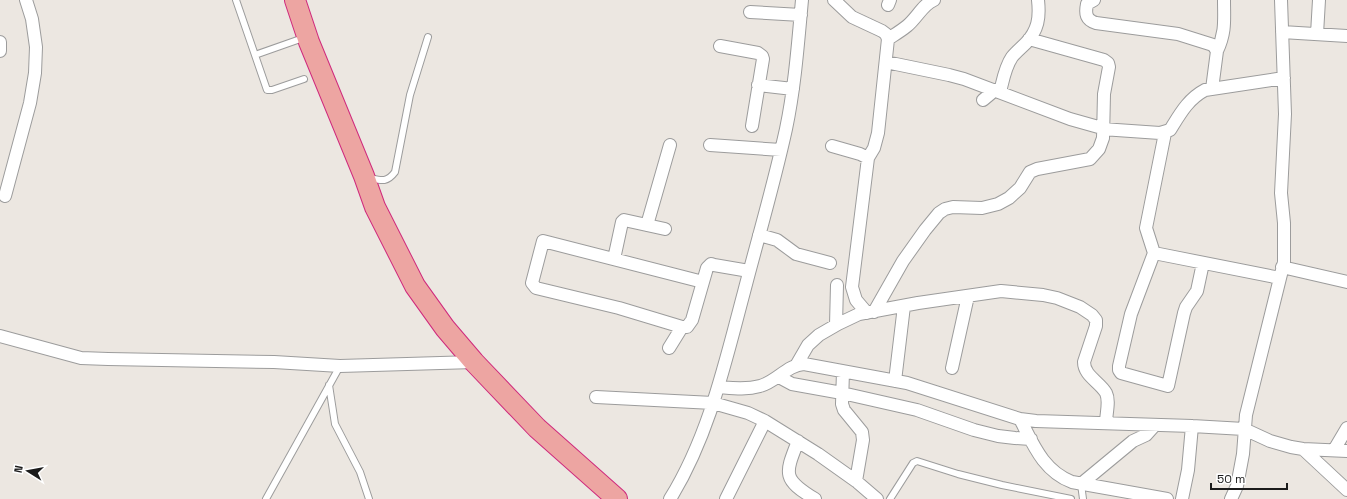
<svg xmlns="http://www.w3.org/2000/svg" width="1347" height="499" viewBox="0 0 1347 499" font-family="'Space Grotesk',sans-serif">
<style>
.lines{fill:none;stroke-linecap:round;stroke-linejoin:round}
.service-casing{stroke:#9c9c9c;stroke-width:8}
.minor-casing{stroke:#9c9c9c;stroke-width:14}
.trunk-casing{stroke:#cf2a7d;stroke-width:22}
.service{stroke:#fff;stroke-width:6}
.minor{stroke:#fff;stroke-width:12}
.trunk{stroke:#eda5a2;stroke-width:20}
</style>
<rect width="100%" height="100%" fill="#ece7e1"/>
<g class="lines">
<defs>
<path id="service" d="M236 0 267 90H272L304 79
M255 55 306 37
M367 177C380 180 386 184 395 172L410 95 428 37
M329 385 335 424 360 472 369 499
M1081 484 1083 499
M266 499 340 366
M890 499 913 463 917 461 958 474 1002 485 1071 499"/>
<path id="minor" d="M834 0 852 17 882 31 886 34 888 39 878 133 874 148 868 158 852 287 856 300 867 313
M1094 0 1087 4C1085 14 1086 20 1096 23L1178 34 1213 45 1217 51 1212 89
M888 5 890 0
M750 12 801 15
M1282 32 1347 36
M1317 34 1319 0
M888 39C894 35 901 31 907 26 917 18 923 4 934 0
M0 42V51
M720 46 758 53 762 56 763 59 752 126
M1217 51C1226 32 1224 20 1224 0
M886 62 949 75 964 79 1070 119 1102 128
M758 85 793 89
M1000 92C1003 80 1005 67 1012 57 1016 52 1021 48 1026 43 1038 30 1040 18 1038 0
M983 100 995 90
M1102 129 1160 133 1170 130C1180 114 1188 99 1205 90L1284 78
M1165 133 1146 228 1154 253 1131 314 1119 366V370L1121 373 1168 386 1184 313 1186 307 1197 291 1203 263
M710 145 781 150
M832 146 860 154 868 158
M5 196 30 103 35 73 36 47 32 19 26 0
M647 225 670 145
M759 235 777 240 796 254 830 263
M1154 253 1280 278
M614 259 622 222 624 220 665 229
M1282 267 1347 282
M703 282 543 241 532 283 536 288 619 308 682 327H687L692 320 707 268 711 264 714 265 749 271
M874 312 903 261 925 230 939 213 945 209 953 207 982 208 998 204 1009 198 1020 188 1030 172 1037 169 1090 159 1099 149 1103 138 1104 94 1109 67 1108 63 1104 60 1029 39
M836 325 837 285
M0 336 81 358 108 359 274 362 340 366 474 362
M669 348 682 327
M797 364 808 345 819 335 838 324 859 314 918 303 1001 291 1043 295 1057 298 1080 307 1092 315 1096 320V326L1084 362C1084 376 1100 382 1106 393 1110 401 1106 414 1106 423
M952 368 968 296
M843 371 842 404 844 410 862 432 863 440 856 481
M779 377 792 384 842 393 917 410 974 430 998 436 1015 438 1031 439
M895 381 904 306
M719 387C732 388 746 390 760 386 776 382 787 365 804 364L907 383 1020 419 1036 421 1192 426 1244 429 1270 441 1291 447 1303 449 1347 451
M596 397 713 403 748 413 765 421 818 454 856 481 877 499
M1020 419C1033 444 1043 471 1072 482L1167 499
M798 441C785 474 782 479 815 499
M1303 449 1347 490
M1334 450 1347 428
M1081 484 1133 441 1146 435 1155 425
M670 499C709 436 725 363 744 292 758 238 774 184 786 129 795 86 798 43 802 0
M726 499 765 421
M1182 499 1188 470 1192 426
M1231 499 1237 486 1243 454 1246 415 1284 262V223L1281 193 1285 114 1281 0"/>
<path id="trunk" d="M295 0 309 42 364 176 375 207 415 286 445 328 474 362 537 428 617 499"/>
</defs>
<!-- service casing -->
<use href="#service" class="service-casing"/>
<!-- minor casing -->
<use href="#minor" class="minor-casing"/>
<!-- trunk casing -->
<use href="#trunk" class="trunk-casing"/>
<!-- service -->
<use href="#service" class="service"/>
<!-- minor -->
<use href="#minor" class="minor"/>
<!-- trunk -->
<use href="#trunk" class="trunk"/>
</g>
<!-- north arrow -->
<g transform="translate(28 471) rotate(281)" stroke="#ffffff" stroke-width="3" paint-order="stroke">
<path d="M0-3L7 15L0 10L-7 15Z" fill="#1b1b1b"/>
<text y="-6" font-size="11" font-weight="bold" text-anchor="middle" fill="#1b1b1b">N</text>
</g>
<!-- scale -->
<path d="M1211 483v6h76v-6" fill="none" stroke="#1b1b1b" stroke-width="2"/>
<text x="1217" y="483" font-size="12" fill="#1b1b1b" stroke="#ffffff" stroke-width="3" paint-order="stroke">50 m</text>
</svg>
